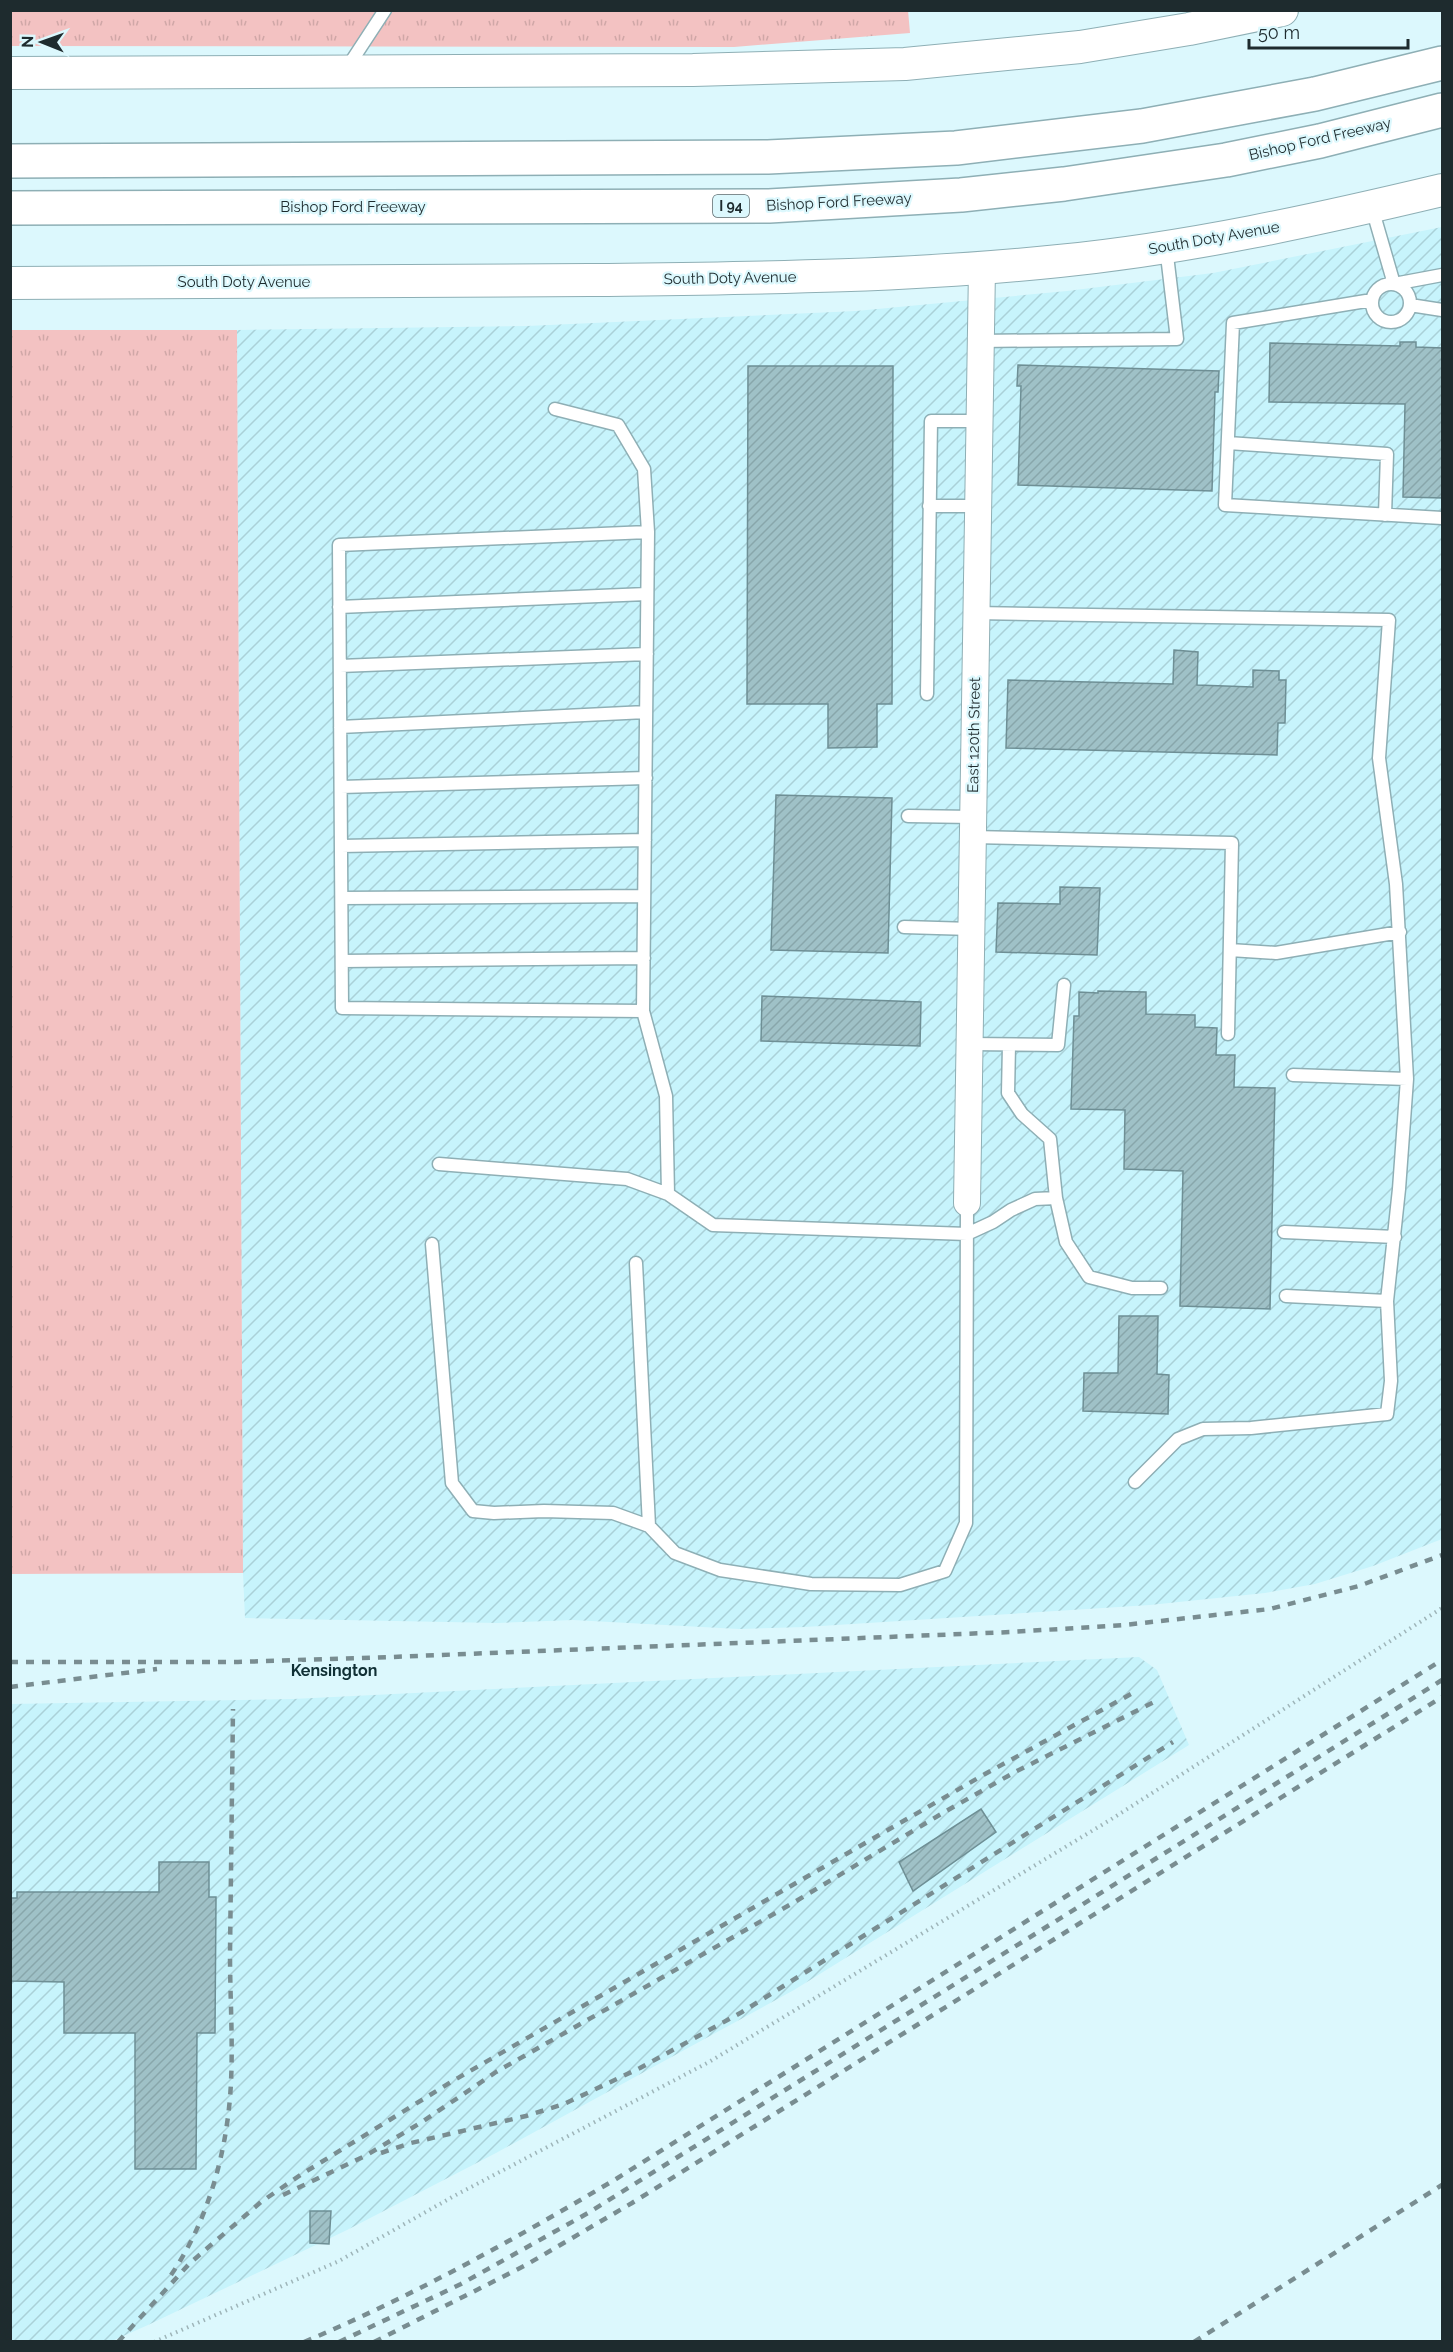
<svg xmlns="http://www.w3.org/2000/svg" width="1453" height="2352" viewBox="0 0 1453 2352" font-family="Raleway,sans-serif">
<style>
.industrial{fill:url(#industrial-furrows)}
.grass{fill:url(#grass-tufts)}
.building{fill:url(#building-hatch);stroke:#6e8f95;stroke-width:1.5}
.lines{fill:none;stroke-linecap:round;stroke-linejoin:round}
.service-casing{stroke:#8eafb5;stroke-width:15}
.minor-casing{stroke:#8eafb5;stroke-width:28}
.tertiary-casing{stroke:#8eafb5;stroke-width:34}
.motorway-casing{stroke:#8eafb5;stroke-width:36}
.path{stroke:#9eb5b9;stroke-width:4;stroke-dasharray:1.5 4.5;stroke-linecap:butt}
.service{stroke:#fff;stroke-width:12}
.minor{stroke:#fff;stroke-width:26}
.tertiary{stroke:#fff;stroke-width:32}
.motorway{stroke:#fff;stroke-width:33}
.rail{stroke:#798d91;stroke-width:4.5;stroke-dasharray:8 8;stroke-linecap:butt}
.labels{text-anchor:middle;stroke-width:4.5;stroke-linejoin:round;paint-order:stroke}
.shield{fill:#dcf8fd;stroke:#57686c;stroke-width:1.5}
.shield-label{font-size:14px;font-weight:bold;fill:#1e2b2e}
.street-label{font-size:15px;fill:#1e2b2e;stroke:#dcf8fd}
.neighbourhood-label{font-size:16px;font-weight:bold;fill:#103035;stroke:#dcf8fd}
</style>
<defs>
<pattern id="industrial-furrows" width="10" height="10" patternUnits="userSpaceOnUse" patternTransform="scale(1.5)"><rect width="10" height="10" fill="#c7f4fc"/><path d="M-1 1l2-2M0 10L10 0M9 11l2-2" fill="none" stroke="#aad1d8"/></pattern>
<pattern id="grass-tufts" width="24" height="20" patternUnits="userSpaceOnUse" patternTransform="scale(1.5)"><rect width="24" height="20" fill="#f3c2c2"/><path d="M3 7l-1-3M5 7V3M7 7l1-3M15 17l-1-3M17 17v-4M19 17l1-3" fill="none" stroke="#d0a7a7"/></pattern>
<pattern id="building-hatch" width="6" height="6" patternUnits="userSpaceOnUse" patternTransform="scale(1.5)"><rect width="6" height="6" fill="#9fc1c7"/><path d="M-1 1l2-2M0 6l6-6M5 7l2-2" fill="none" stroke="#88a6ab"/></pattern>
</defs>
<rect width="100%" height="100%" fill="#dcf8fd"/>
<!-- industrial -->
<path class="industrial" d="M1442 227V1539L1373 1566 1315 1584 1265 1593 1150 1605 805 1627 739 1629 573 1620 498 1623 245 1618 243 1573 237 330 527 326 856 311 1067 291 1213 273Z
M1139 1657 1157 1670 1189 1745 794 1990 496 2153 347 2230 148 2325 112 2341 11 2342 10 1704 293 1699Z"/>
<!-- grass -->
<path class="grass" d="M11 10H908L910 33 734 47 11 46Z
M10 330H237L243 1573 11 1574Z"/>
<!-- building -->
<path class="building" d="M1400 342H1416V347L1443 348V498L1403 497 1405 404 1269 402 1270 343 1400 346Z
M1018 365 1219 371 1218 392H1215L1212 491 1018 485 1021 386H1017Z
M748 366H893L892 704H877V747L828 748V704H747Z
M1174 650 1198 652 1197 685 1253 687V670L1279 671V680H1286L1285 723H1278L1277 755 1006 748 1008 680 1173 684Z
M776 795 892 798 888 953 771 950Z
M1060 887 1100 888 1097 955 996 952 998 903 1060 904Z
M1098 991 1146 992V1014L1195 1015V1027L1217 1028 1216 1055H1235L1234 1087 1275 1088 1270 1309 1180 1306 1183 1171 1124 1169 1125 1110 1071 1109 1074 1016H1079V992L1098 993Z
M762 996 921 1002 920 1046 761 1041Z
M1119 1316H1158L1157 1374 1169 1375 1168 1414 1083 1411 1084 1373H1118Z
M981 1809 996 1832 913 1891 899 1862Z
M159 1862H209V1897H216L215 2033H197L196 2169H135V2033H64V1982L10 1981V1898H17V1892H159Z
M310 2211H331L329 2244 310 2243Z"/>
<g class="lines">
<defs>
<path id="service" d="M347 68 385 10
M1372 208 1394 284 1442 275
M1372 303a19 19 0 1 1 38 0a19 19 0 1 1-38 0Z
M1372 300 1233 323 1225 505 1442 518
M1410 305 1442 310
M980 341 1177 339 1166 247
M555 409 618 425 644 469 648 532 643 1011 666 1096 668 1194
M1228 443 1387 454 1385 515
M929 506H978
M339 607 647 594
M976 613 1389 620 1379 758 1396 884 1407 1079 1399 1189 1387 1301 1391 1381 1387 1414 1251 1428 1203 1429 1178 1439 1135 1482
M340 666 647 654
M927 694 931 421H979
M340 727 646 712
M341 787 646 778
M908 816 973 817
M973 837 1232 843 1228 1034
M341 846 645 840
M342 898 644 896
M904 927 971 929
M1230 950 1276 953 1400 932
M342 961 644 958
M643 1011 342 1008 339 545 648 532
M970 1044 1058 1045 1064 985
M1009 1045 1008 1093 1022 1114 1050 1139 1056 1198 1066 1242 1089 1277 1132 1288H1161
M1293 1075 1407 1079
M439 1164 627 1179 668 1194 713 1225 967 1234 993 1222 1011 1210 1035 1199 1056 1198
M1284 1232 1395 1237
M432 1244 452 1483 473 1511 494 1513 544 1511 613 1513 649 1526 675 1553 720 1570 811 1584 900 1585 945 1571 966 1523 967 1203
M636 1263 649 1526
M1286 1296 1387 1301"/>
<path id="minor" d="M967 1203 982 268"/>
<path id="tertiary" d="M10 73 693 70 905 64 1080 47 1189 29 1282 10
M10 283C206 283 401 282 596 280 751 278 905 277 1059 261 1189 248 1316 220 1442 190"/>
<path id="motorway" d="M10 161 768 157 956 148 1142 126 1315 94 1442 63
M10 208 769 206 961 195 1064 184 1226 160 1320 141 1442 110"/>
</defs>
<!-- service casing -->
<use href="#service" class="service-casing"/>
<!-- minor casing -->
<use href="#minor" class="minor-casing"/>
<!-- tertiary casing -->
<use href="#tertiary" class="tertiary-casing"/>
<!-- motorway casing -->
<use href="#motorway" class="motorway-casing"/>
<!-- path -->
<path class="path" d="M154 2342 339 2261 454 2196 709 2062 1110 1820 1442 1608"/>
<!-- service -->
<use href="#service" class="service"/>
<!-- minor -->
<use href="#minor" class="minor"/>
<!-- tertiary -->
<use href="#tertiary" class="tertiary"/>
<!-- motorway -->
<use href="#motorway" class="motorway"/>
<!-- rail -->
<path class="rail" d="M10 1662H238L391 1657 1011 1632 1124 1625 1270 1609 1359 1586 1442 1555
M10 1687 157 1669
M381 2153 411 2143 526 2116 564 2104 640 2068 742 2012 1173 1742
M283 2195 365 2156 422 2122 496 2072 793 1903 941 1814 1015 1772 1154 1702
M171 2275C209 2220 228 2148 231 2082 233 2039 230 1997 230 1954 231 1872 232 1790 233 1709
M118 2342 190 2263 261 2202 302 2174 451 2082 985 1774 1131 1694
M304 2342C413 2296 515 2239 616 2179L1442 1660
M339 2342 461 2284 588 2213 1442 1680
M374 2342 526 2265 632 2203 1442 1697
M1194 2342 1442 2185"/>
</g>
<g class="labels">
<!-- shield labels -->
<rect class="shield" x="713" y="195" width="36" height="22" rx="4.5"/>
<g class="shield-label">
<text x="731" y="211">I 94</text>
</g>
<!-- street labels -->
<g class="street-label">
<text transform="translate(1320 139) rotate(-13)" y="5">Bishop Ford Freeway</text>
<text transform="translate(839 202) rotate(-3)" y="5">Bishop Ford Freeway</text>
<text x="353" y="212">Bishop Ford Freeway</text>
<text transform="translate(1214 238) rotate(-10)" y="5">South Doty Avenue</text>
<text transform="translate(730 278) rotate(-1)" y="5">South Doty Avenue</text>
<text x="244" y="287">South Doty Avenue</text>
<text transform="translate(974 735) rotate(-89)" y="5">East 120th Street</text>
</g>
<!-- neighbourhood labels -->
<g class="neighbourhood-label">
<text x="334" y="1676">Kensington</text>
</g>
</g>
<!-- border -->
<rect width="1453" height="2352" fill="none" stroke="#1e2b2e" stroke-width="24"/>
<!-- north arrow -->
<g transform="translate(42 42) rotate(271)" stroke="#dcf8fd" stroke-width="4.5" paint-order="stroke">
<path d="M0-4.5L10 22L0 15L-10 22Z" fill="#1e2b2e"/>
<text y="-9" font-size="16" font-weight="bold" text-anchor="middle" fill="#1e2b2e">N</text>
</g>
<!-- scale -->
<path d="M1249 39v9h159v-9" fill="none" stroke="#1e2b2e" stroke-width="3"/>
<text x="1258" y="39" font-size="18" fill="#1e2b2e" stroke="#dcf8fd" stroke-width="4.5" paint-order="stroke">50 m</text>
</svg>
